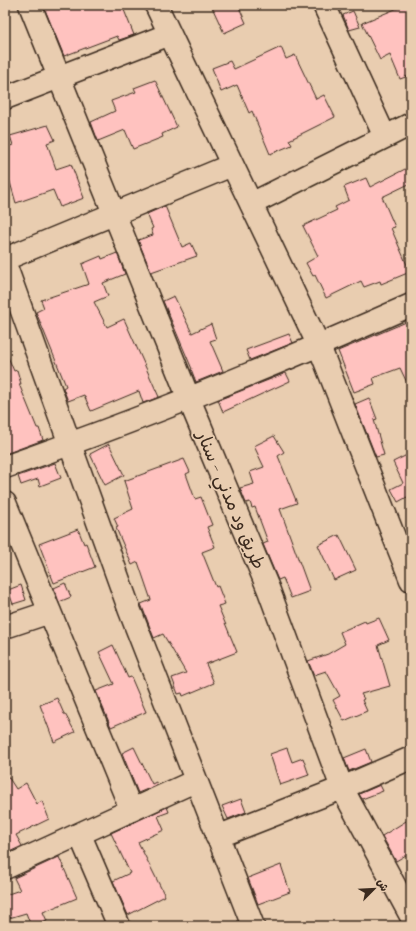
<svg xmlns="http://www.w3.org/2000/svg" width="416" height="931" viewBox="0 0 416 931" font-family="'Indie Flower','Playpen Sans Arabic',sans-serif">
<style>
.building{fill:#ffc2bf;stroke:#3b2a1e}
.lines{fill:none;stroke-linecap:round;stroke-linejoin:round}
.minor-casing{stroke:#3b2a1e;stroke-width:25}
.minor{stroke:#e9cdb0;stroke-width:22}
.labels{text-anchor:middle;stroke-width:3.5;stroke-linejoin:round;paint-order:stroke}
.street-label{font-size:18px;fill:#3b2a1e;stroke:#e9cdb0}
</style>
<rect width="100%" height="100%" fill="#e9cdb0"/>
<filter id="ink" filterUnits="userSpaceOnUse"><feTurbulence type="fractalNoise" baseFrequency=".025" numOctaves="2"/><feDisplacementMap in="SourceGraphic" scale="8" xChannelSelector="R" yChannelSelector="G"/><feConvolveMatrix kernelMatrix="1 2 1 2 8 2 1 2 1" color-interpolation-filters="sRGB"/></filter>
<g filter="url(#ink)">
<!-- building -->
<path class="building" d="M43 5H122L134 35 119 40 117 36 64 56Z
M211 5H238L246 23 224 33Z
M405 5H411V75L400 79 390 55 380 60 362 23Z
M353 11 360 27 349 30 343 15Z
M281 47 286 59 295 55 316 99 324 95 335 117 289 140 292 145 270 154 252 111 249 113 237 85 221 92 212 68 230 61 234 69Z
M155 80 177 127 162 134 163 137 133 149 125 130 98 141 91 122 115 111 111 101 136 92 134 88Z
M48 125 55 140 47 143 56 169 71 164 84 198 60 207 53 190 16 203 5 165V148L13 145 10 136Z
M411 166V183L382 197 395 227 391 228 410 272 381 284 380 281 364 287 361 281 326 298 315 275 313 276 306 263 318 256 303 226 337 210 335 207 349 200 344 187 366 178 370 187Z
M165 206 182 247 191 243 197 256 151 272 138 240 153 235 151 229 153 228 147 214Z
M117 253 125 274 103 283 108 296 94 302 107 327 124 319 159 397 143 403 139 391 91 411 84 395 68 401 63 388 66 386 36 312 44 308 41 300 89 284 82 264 101 256 102 259Z
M174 296 192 333 211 324 216 339 210 341 223 371 196 382 191 369H192L163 301Z
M411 320V391L400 368 373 378 375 384 354 392 338 351Z
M289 334 293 343 250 360 246 350Z
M5 350 14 371 17 370 21 384H19L37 428H39L43 440 5 454Z
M286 373 290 381 223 412 218 400Z
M369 398 377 419 374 420 384 455 376 457 355 404Z
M274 436 284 452 278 456 297 503 280 509 310 591 291 598 283 578 278 580 263 544 268 542 255 507 252 508 250 502 246 503 240 488 254 484 250 472 264 467 254 446Z
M109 444 124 475 105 485 90 454Z
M411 453V500L409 496 398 502 391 489 403 483 393 462Z
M184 459 190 472 186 474 195 499 201 497 212 525 207 527 215 547 202 552 216 587 218 586 225 604 218 606 237 652 206 664 214 683 183 696 182 693 178 694 172 678 186 673 163 634 154 638 141 604 151 600 138 562 132 565 116 528 118 527 114 518 133 509 124 481Z
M55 463 61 478 40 486 38 479 21 485 18 476Z
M78 529 84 544 86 543 95 567 54 583 39 544Z
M339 535 356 570 334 580 318 545Z
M65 583 71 597 59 602 54 588Z
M21 585 26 600 13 604 8 590Z
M379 618 389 640 378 645 390 686 361 694 364 699 362 700 367 711 344 721 333 700 340 696 326 671 314 675 308 661 328 654 345 644 340 632 365 621 366 623Z
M113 645 128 678 131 677 146 712 111 727 96 691 114 684 99 652Z
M57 698 64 714H65L75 732 54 742 40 705Z
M134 747 152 784 156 782 157 785 138 793 122 753Z
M287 748 292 762 303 758 309 775 280 785 270 754Z
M366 749 371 762 349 771 344 758Z
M5 772 16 789 26 783 37 804 42 801 49 819 16 835 22 846 5 854Z
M380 785 383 791 362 799 359 794Z
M241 799 246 812 228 819 222 806Z
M167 807 169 812 158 816 164 830 138 842 165 896 128 915 113 881 130 873 111 833Z
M411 818V852L396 861 382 836Z
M59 857 77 898 43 912 47 921 33 926H31L26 913 9 918 5 905V895L20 890 14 878Z
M281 865 290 892 258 904 248 878Z"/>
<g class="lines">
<defs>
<path id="minor" d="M30 5 189 399 268 588 342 788 411 916
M156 5 319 346 411 580
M324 5 385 137
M5 98 170 34
M251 204 411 124
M5 259 232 165
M5 264 130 611 253 926
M5 467C143 419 278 364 411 305
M5 503 131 809
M5 627 50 612
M80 835 119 926
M217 837 342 788 411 758
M5 868 195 781"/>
</defs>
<!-- minor casing -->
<use href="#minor" class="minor-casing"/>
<!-- minor -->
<use href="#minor" class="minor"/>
</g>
</g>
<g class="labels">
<!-- street labels -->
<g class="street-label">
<text transform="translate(231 500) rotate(67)" y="6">طريق ود مدني - سنار</text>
</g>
</g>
<!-- margin -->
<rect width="416" height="931" fill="none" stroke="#e9cdb0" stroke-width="20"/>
<rect x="10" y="10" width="396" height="911" fill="none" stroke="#3b2a1e" stroke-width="1.5" filter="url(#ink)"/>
<!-- north arrow -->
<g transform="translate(374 889) rotate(66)" stroke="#e9cdb0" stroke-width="3" paint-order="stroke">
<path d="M0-3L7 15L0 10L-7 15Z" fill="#3b2a1e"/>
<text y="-6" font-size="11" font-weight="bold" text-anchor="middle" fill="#3b2a1e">ش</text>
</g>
</svg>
